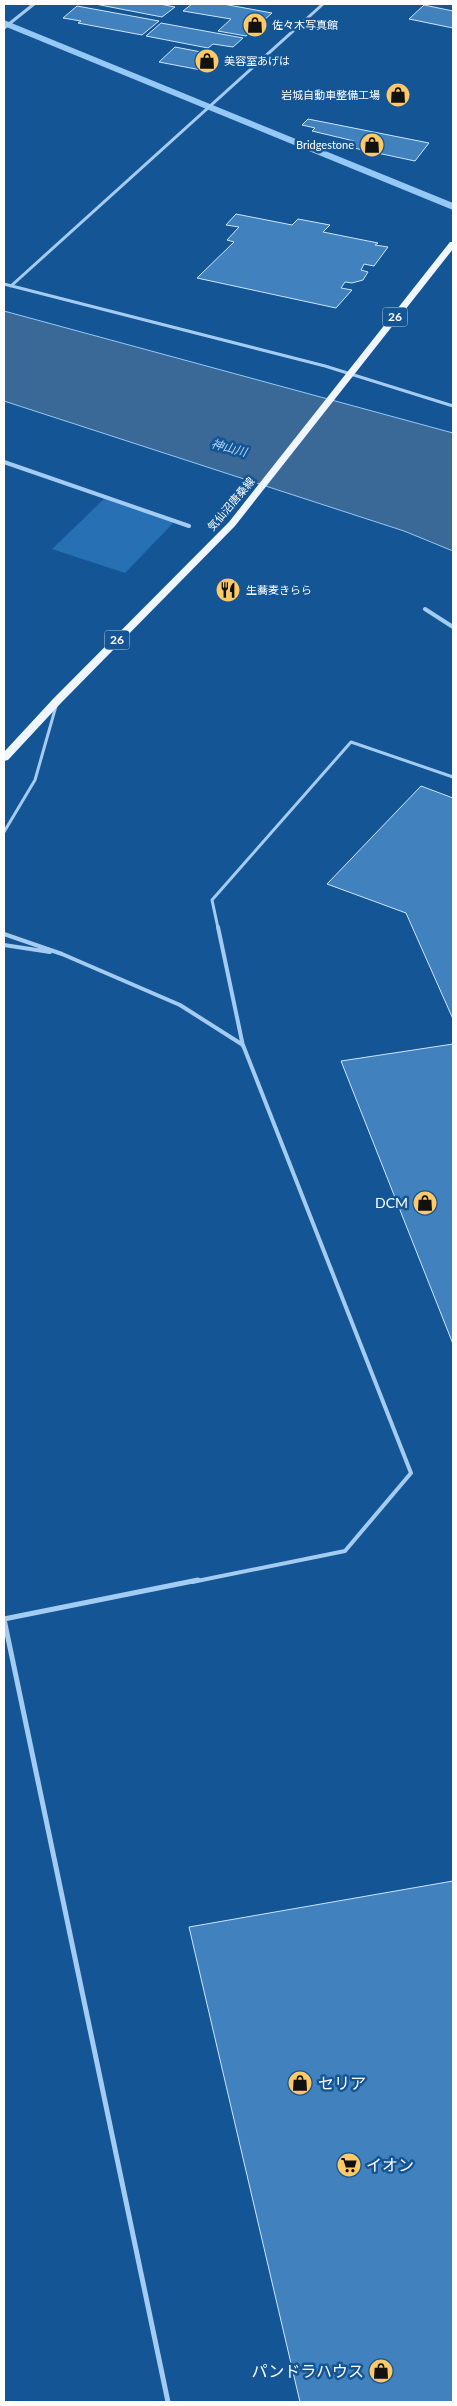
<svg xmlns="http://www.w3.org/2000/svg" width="457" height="2406" viewBox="0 0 457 2406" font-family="Lato,'Noto Sans JP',sans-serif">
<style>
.green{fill:#2770b4}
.water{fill:#3a6998;stroke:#96c8f5}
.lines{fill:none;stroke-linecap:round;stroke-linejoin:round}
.stream{fill:#96c8f5;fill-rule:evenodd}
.building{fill:#4181be;stroke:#cce5fd}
.service-far2{stroke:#a4ccf2;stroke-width:3}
.service-far1{stroke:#a4ccf2;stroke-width:4}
.service{stroke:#a4ccf2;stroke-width:5}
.minor-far1{stroke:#a4ccf2;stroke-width:3}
.minor{stroke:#a4ccf2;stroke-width:4}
.primary{fill:#eff6ff;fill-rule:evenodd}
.labels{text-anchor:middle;stroke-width:5;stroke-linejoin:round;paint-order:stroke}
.far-poi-label{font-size:11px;fill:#fff;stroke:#145595;text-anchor:start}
.far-street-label{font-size:11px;fill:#fff;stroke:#145595}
.shield{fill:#145595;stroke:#b8ccdf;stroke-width:1}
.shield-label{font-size:12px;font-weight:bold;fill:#fff}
.far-water-label{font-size:12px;font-style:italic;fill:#b0d6f9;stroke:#145595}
.poi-label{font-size:14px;fill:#fff;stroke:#145595;text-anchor:end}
.near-poi-label{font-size:16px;fill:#fff;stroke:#145595;text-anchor:start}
</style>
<rect width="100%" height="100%" fill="#145595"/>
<!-- green -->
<path class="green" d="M104 499 176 520 125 573 52 549Z"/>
<!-- water -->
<path class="water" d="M4 311 453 433V551L404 531 4 401Z"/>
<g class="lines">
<!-- stream -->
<path class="stream" d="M4 20 453 203V210L4 26Z"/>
</g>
<!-- building -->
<path class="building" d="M95 4H160L175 7 162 17Z
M192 4H223L272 13 246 36 218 31 231 19 183 11Z
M424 5 453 11V28L409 19Z
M77 6 159 21 142 35 78 23 81 21 63 18Z
M161 23 243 38 233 47 213 44 208 48 146 36Z
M175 47 217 55 201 70 159 62Z
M308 119 429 143 415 161 349 147 354 141 312 131 315 128 302 125Z
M236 214 292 225 298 219 330 225 323 232 378 243 375 245 388 247 374 266 364 264 361 270 368 272 363 280 352 283 345 282 341 288 352 290 336 308 197 278 234 242 227 240 239 227 226 225Z
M421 786 453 798V1019L406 913 327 884Z
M453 1044V1344L341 1061Z
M453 1881V2402H300L189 1927Z"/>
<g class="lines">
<!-- service-far2 -->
<path class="service-far2" d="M4 832 35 780 56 706
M218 928 212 900 351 742 453 777"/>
<!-- service-far1 -->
<path class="service-far1" d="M218 927 243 1046
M4 934 62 954 180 1005 243 1045 411 1473 345 1551 192 1582
M4 945 50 952"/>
<!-- service -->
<path class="service" d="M4 1619 198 1580
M4 1619 168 2402"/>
<!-- minor-far1 -->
<path class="minor-far1" d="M4 28 34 4
M4 284 325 366 453 406
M11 286 323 4"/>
<!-- minor -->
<path class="minor" d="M4 462 189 526
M425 609 453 627"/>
<!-- primary -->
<path class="primary" d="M450 242H453V249L235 526 61 703 8 760 4 761V752L53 699 229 522Z"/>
</g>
<!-- icons -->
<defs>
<symbol id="shop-disc" viewBox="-11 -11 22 22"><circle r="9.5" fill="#ffc965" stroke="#145595"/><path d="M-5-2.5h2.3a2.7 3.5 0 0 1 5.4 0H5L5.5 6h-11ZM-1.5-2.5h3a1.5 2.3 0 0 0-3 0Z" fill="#111"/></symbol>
<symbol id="restaurant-disc" viewBox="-11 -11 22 22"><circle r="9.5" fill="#ffc965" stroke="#145595"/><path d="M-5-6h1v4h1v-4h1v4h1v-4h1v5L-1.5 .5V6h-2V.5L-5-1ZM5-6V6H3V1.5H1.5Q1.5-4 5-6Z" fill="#111"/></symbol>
<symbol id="supermarket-disc" viewBox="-11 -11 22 22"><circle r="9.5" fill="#ffc965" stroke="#145595"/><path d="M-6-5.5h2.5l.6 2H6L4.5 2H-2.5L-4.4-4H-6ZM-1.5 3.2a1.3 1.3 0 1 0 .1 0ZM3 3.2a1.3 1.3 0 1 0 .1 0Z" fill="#111"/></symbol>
</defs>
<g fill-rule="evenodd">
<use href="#shop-disc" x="241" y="11" width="28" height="28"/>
<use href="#shop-disc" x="193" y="47" width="28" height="28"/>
<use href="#shop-disc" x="384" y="81" width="28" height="28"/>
<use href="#shop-disc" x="358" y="131" width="28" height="28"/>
<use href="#restaurant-disc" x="214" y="576" width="28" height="28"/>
<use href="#shop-disc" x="411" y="1189" width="28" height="28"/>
<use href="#shop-disc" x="286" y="2069" width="28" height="28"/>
<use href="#supermarket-disc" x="335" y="2151" width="28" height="28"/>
<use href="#shop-disc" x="367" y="2357" width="28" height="28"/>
</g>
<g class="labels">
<!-- far-poi labels -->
<g class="far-poi-label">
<text x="272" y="29">佐々木写真館</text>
<text x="224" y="65">美容室あげは</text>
<text x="380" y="99" text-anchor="end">岩城自動車整備工場</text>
<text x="354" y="149" text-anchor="end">Bridgestone</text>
<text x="246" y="594">生蕎麦きらら</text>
</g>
<!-- far-street labels -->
<g class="far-street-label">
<text transform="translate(231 504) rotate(-50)" y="4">気仙沼唐桑線</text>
</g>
<!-- shield labels -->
<g class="shield">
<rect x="382.5" y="307.5" width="25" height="19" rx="4"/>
<rect x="104.5" y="630.5" width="25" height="19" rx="4"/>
</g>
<g class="shield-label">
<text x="395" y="321">26</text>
<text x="117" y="644">26</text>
</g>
<!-- far-water labels -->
<g class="far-water-label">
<text transform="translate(229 448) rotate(15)" y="4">神山川</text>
</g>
<!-- poi labels -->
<g class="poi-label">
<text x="408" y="1208">DCM</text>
</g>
<!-- near-poi labels -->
<g class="near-poi-label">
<text x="318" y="2089">セリア</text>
<text x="366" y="2171">イオン</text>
<text x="364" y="2377" text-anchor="end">パンドラハウス</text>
</g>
</g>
<!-- border -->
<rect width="457" height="2406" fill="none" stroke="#ffffff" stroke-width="10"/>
</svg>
